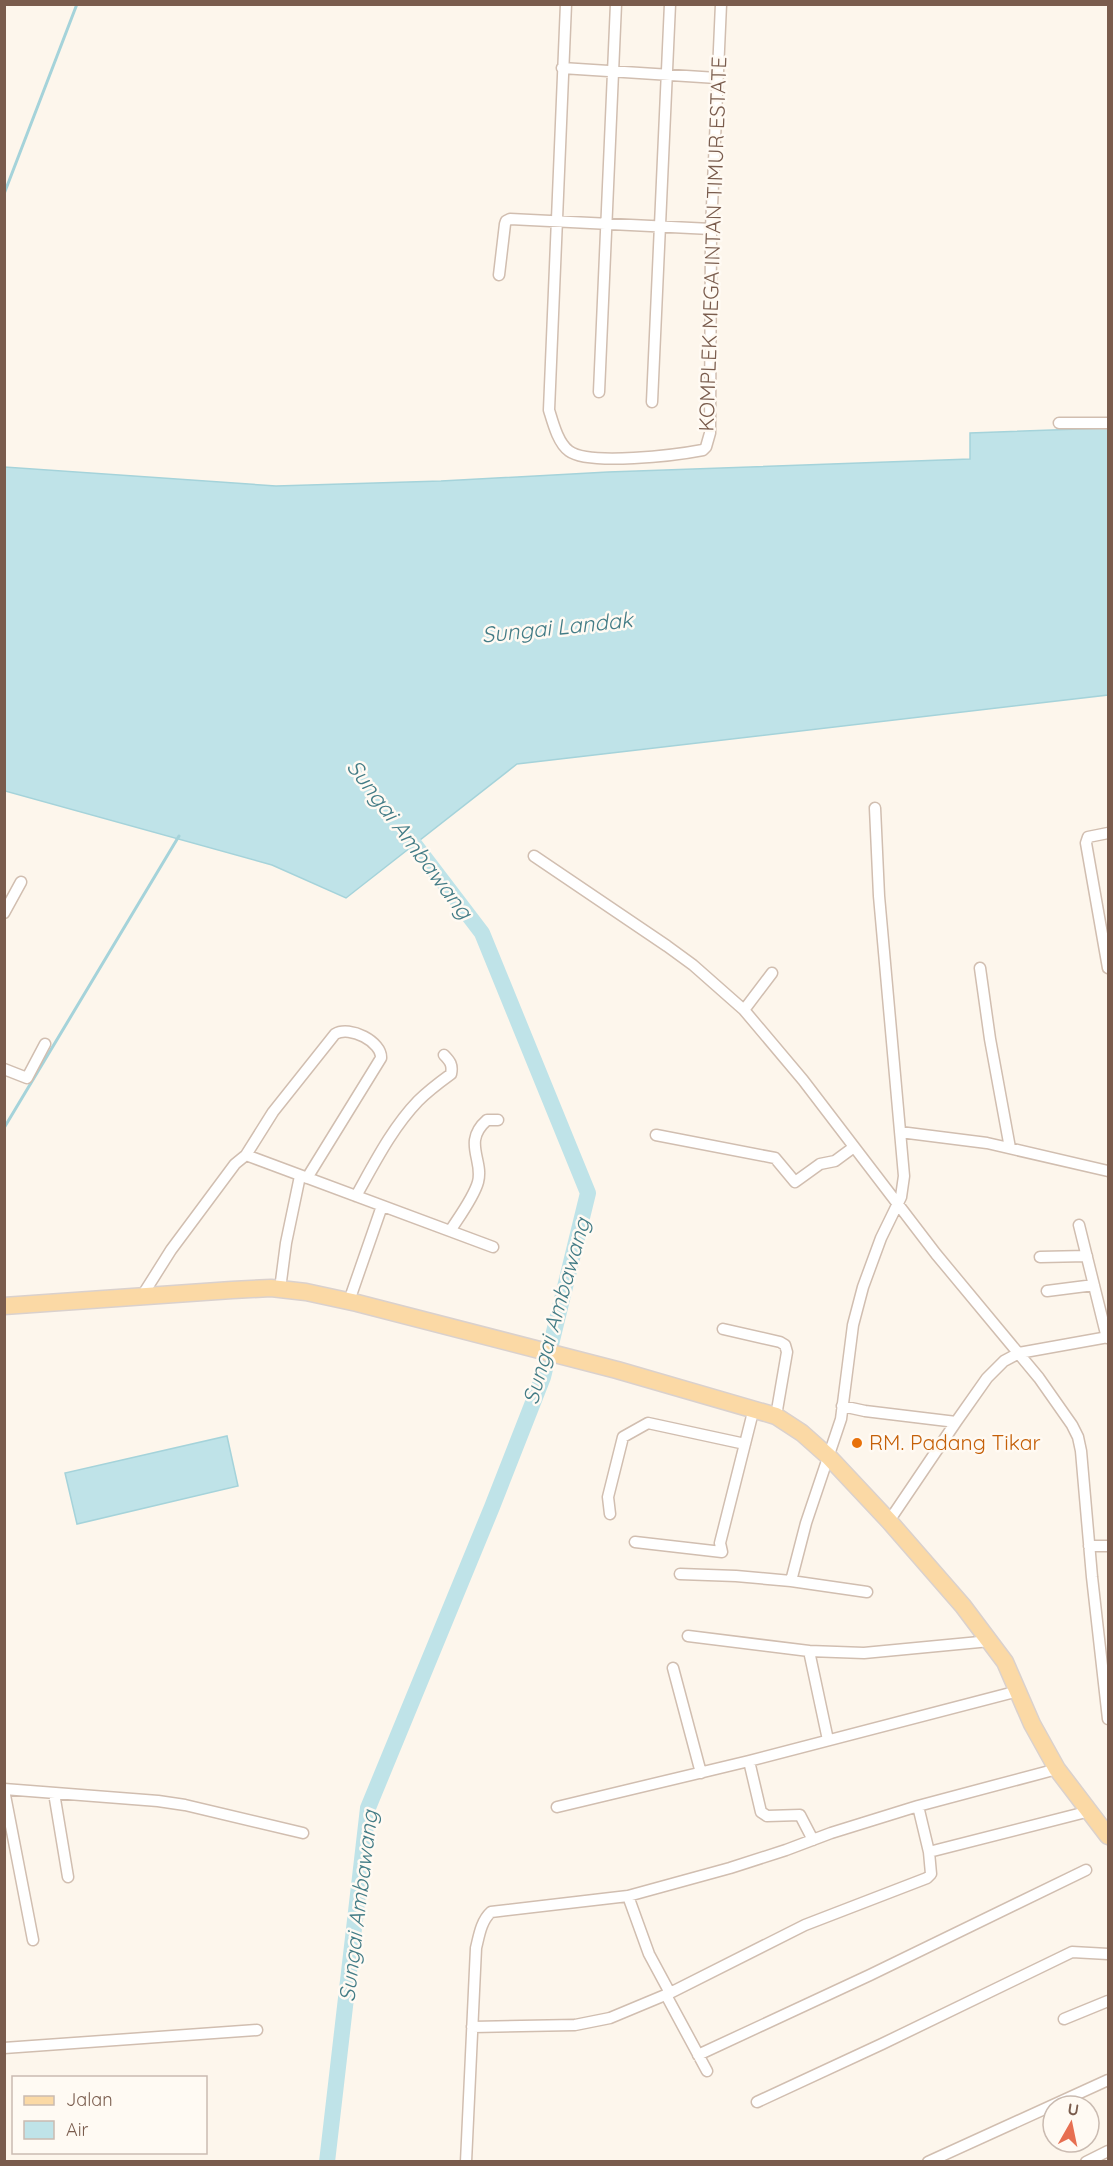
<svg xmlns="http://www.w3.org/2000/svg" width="1113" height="2166" viewBox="0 0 1113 2166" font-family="Quicksand,sans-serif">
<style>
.water{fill:#bfe3e8;stroke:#a5d3da;stroke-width:1.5}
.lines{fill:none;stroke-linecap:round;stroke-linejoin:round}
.stream{stroke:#a5d3da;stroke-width:3}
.river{stroke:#bfe3e8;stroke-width:16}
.street-casing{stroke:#d1beb0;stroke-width:13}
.primary-casing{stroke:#dad1cd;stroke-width:19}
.street{stroke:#fff;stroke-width:10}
.primary{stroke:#fbd9a5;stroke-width:16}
.food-dot{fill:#e8710a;stroke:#fffaf3;stroke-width:2}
.labels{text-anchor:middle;stroke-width:5;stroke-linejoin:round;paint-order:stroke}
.street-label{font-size:21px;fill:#7a5c4d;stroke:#fffaf3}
.food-label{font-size:21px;fill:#c56008;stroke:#fffaf3;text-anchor:start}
.water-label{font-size:22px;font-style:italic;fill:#437c86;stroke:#fffaf3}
</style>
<rect width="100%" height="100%" fill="#fdf6ec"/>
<!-- water -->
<path class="water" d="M1108 428V695L517 764 346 898 272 865 5 791V467L276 486 441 481 608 472 970 459V433Z
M227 1436 238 1486 77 1524 65 1473Z"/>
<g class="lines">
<!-- stream -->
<path class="stream" d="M4 194 77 4
M4 1128 179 836"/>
<!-- river -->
<path class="river" d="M327 2162 368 1808 492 1507 543 1377 588 1193 482 933 402 828"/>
<defs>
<path id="street" d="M566 4 549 410C553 423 558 443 569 451 589 466 677 455 703 450L706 447 710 433 711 229 721 4
M562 68 717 78
M499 275 505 224 506 221 510 219 711 229
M599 392 616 4
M652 402 670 4
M1059 423H1108
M1108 833 1088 837 1086 843 1108 968
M534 856 667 946 693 965 744 1010 803 1080 936 1254 1039 1378 1072 1425 1078 1437 1081 1451 1092 1577 1108 1719
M4 913 21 882
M980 968 990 1039 1010 1148
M744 1010 772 973
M4 1069 27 1078 45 1044
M900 1132 987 1143 1108 1171
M656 1135 775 1158 795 1182 820 1164 835 1161 854 1147
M246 1155 273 1112 335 1034C350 1025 382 1042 381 1058L307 1178
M356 1196C374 1164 392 1128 418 1101 428 1091 440 1082 451 1074 453 1065 450 1061 444 1055
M1079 1225 1107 1338
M450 1231C459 1217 474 1197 478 1182 484 1160 462 1142 487 1120H498
M1040 1257 1087 1256
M280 1289 286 1243 300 1176
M1047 1291 1094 1285
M142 1296 171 1250 235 1164 246 1155 493 1247
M349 1301 382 1206
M723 1329 780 1342 785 1345 787 1352 776 1416
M842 1406 865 1411 956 1422
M610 1514 608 1497 623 1437 648 1423 745 1444
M889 1521 956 1422 987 1378 1004 1361 1019 1353 1108 1337
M635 1542 722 1552 720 1543 754 1408
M1089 1546H1108
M680 1574 736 1576 791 1581 806 1523 841 1419 853 1325 863 1287 881 1238 901 1197 904 1176 879 896 875 808
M791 1581 867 1592
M688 1636 809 1651
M673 1668 701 1773
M828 1740 809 1651 864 1653 990 1641
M749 1761 761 1812 767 1816 800 1815 813 1840
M4 1789 158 1801 185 1805 303 1833
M4 1790 33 1940
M54 1793 68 1877
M557 1807 749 1761 1018 1691
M929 1852 1090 1811
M628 1896 649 1954 670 1993
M666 1995 707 2071
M1064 2019 1108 2001
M472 2027 575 2025 610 2018 670 1993 805 1925 927 1878 931 1874 929 1852 918 1806
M4 2048 257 2030
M698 2055 870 1975 1086 1870
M757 2102 882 2044 1072 1952 1108 1954
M466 2162 476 1948C479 1936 481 1921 491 1912L628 1896 730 1868 786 1850 831 1833 918 1806 1057 1769
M928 2162 1108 2080
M1086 2162 1108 2151"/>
<path id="primary" d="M4 1306 232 1290 271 1288 306 1292 357 1303 617 1370 776 1416 802 1433 829 1457 889 1521 963 1606 1005 1662 1032 1724 1057 1769 1108 1836"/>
</defs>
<!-- street casing -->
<use href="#street" class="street-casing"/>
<!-- primary casing -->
<use href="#primary" class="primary-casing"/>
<!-- street -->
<use href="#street" class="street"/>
<!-- primary -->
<use href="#primary" class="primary"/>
</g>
<!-- markers -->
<circle class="food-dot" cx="857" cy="1443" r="6"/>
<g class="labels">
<!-- street labels -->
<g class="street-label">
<text transform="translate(713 244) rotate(-88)" y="7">KOMPLEK MEGA INTAN TIMUR ESTATE</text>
</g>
<!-- food labels -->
<g class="food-label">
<text x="869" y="1450">RM. Padang Tikar</text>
</g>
<!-- water labels -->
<g class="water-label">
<text transform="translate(557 627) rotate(-6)" y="8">Sungai Landak</text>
<text transform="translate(410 839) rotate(53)" y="8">Sungai Ambawang</text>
<text transform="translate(556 1311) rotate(-74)" y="8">Sungai Ambawang</text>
<text transform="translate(358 1906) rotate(-83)" y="8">Sungai Ambawang</text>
</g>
</g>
<!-- border -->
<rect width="1113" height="2166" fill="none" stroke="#7a5c4d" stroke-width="12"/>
<!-- legend -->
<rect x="12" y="2076" width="195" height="78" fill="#fffaf3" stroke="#cabbb1" stroke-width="1.5"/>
<rect x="24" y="2096" width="30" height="9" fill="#fbd9a5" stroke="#cabbb1" stroke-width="1.5"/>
<text x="66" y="2106" font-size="18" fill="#7a5c4d">Jalan</text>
<rect x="24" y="2121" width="30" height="18" fill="#bfe3e8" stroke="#cabbb1" stroke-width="1.5"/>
<text x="66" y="2136" font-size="18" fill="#7a5c4d">Air</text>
<!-- north arrow -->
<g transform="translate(1071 2124) rotate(9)"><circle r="28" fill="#fffaf3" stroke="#cabbb1" stroke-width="1.5"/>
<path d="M0-4.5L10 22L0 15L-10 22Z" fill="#e76f51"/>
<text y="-9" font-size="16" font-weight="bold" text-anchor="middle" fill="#7a5c4d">U</text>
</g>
</svg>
